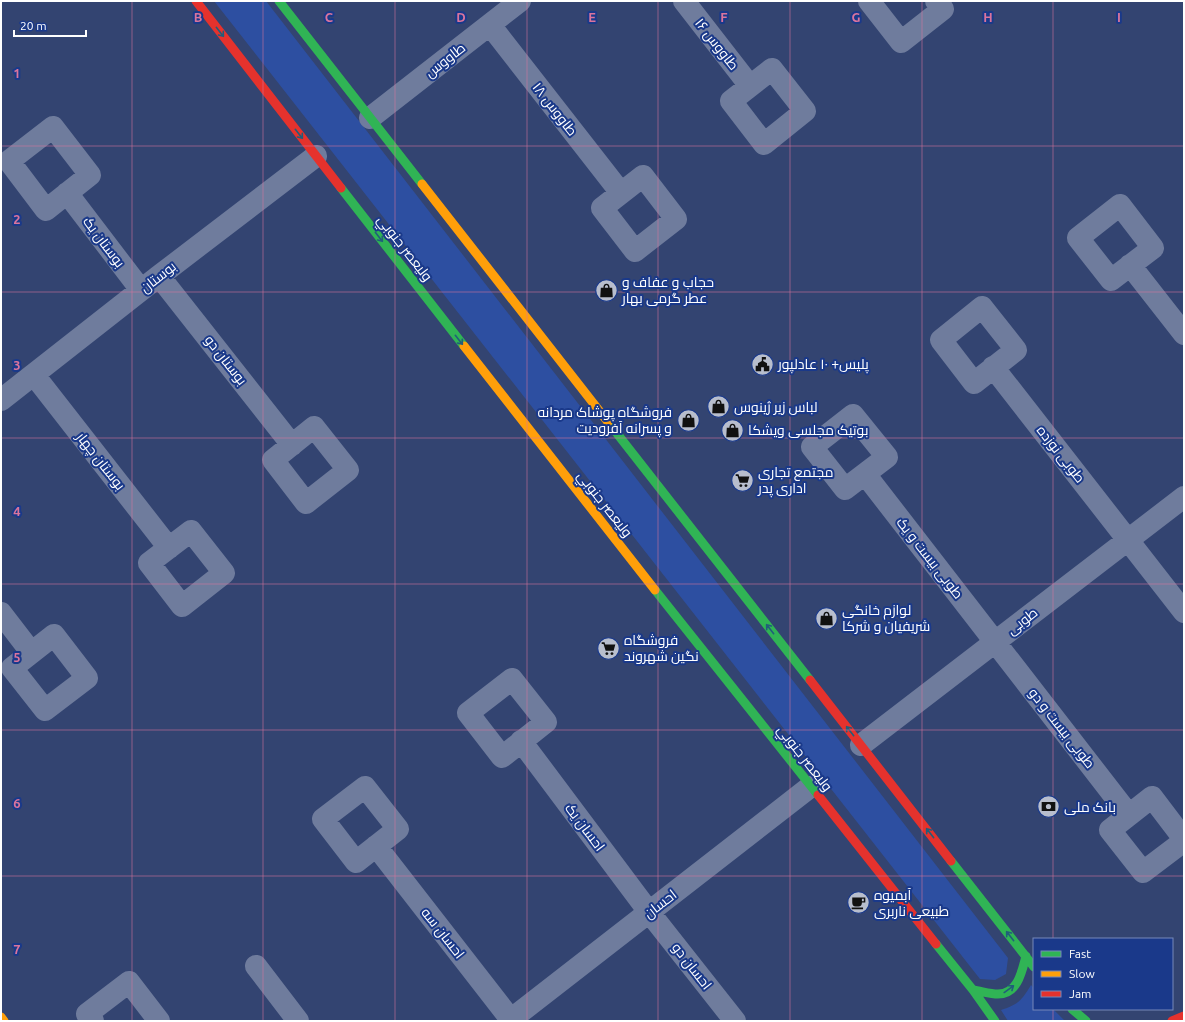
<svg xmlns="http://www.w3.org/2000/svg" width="1185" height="1022" viewBox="0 0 1185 1022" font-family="Ubuntu,Cairo,sans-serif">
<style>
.grass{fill:#2d4fa1}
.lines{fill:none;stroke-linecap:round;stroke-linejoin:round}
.street{stroke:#6f7c9d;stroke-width:22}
.fast{stroke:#30b455;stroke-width:9}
.slow{stroke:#ff9f0a;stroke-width:9}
.jam{stroke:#e5322d;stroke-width:9}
.oneway{stroke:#215e7a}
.grid{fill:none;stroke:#da749d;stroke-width:1;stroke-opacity:0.55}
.labels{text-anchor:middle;stroke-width:4;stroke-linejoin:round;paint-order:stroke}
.street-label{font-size:14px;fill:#fff;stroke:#1a398a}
.poi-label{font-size:14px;fill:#fff;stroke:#1a398a;text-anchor:start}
.grid-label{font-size:13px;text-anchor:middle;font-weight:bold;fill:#da749d;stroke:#1a398a;stroke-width:4;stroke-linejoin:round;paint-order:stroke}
</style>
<rect width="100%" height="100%" fill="#334471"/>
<!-- grass -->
<path class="grass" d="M214 1H266L1008 958 1006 974 995 980 980 979Z
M1031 985 1034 988V1009H1053L1065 1021H1008L1001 1010C1018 1005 1022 1000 1031 985Z"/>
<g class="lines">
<!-- street -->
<path class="street" d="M684 1 750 86
M869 1 901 42 943 9 936 1
M490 25 621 193
M772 69 805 111 764 144 731 101Z
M370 118 520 1
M53 127 90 175 46 210 9 161Z
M643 176 676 219 635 251 602 208Z
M67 193 141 290
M1120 205 1153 248 1111 280 1078 238Z
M1130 265 1184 334
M159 276 292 445
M982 307 1016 350 974 383 941 340Z
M993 367 1184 612
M34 375 169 548
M1 400 159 276 316 156
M853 415 887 457 845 489 812 447Z
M314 427 348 470 306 503 273 460Z
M865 474 1129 815
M191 531 224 573 182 606 149 563Z
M1 613 31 652
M54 635 87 678 45 710 12 668Z
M512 679 546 722 502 757 468 713Z
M521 741 649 912 735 1021
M861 745 1184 497
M365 787 398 829 356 862 323 819Z
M1184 839 1152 797 1110 830 1143 872 1184 841
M376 846 512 1021
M256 966 298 1021
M93 1021 87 1014 129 982 159 1021
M509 1021 810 787"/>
<!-- fast -->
<path class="fast" d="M279 1 422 184
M341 188 464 346
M608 422 810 680
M655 590 818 795
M951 861 1034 967
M936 944 973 990 995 1021
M973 990C981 991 990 994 998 994 1018 994 1022 971 1026 956
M1072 1009 1086 1021"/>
<!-- slow -->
<path class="slow" d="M422 184 608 422
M464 346 655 590
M1 1017 4 1021"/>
<!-- jam -->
<path class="jam" d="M196 1 341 188
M810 680 951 861
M818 795 936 944
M1172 1021 1184 1016"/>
</g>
<!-- one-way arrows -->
<defs><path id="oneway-shaft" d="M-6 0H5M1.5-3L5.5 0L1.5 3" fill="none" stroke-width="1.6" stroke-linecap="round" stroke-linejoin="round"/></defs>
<g class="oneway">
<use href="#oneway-shaft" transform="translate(220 32) rotate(52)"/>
<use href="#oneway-shaft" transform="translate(299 134) rotate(52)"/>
<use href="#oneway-shaft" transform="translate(379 237) rotate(52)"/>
<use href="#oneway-shaft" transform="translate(459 340) rotate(52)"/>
<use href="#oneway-shaft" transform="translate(770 629) rotate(-128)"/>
<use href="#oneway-shaft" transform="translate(850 731) rotate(-128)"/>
<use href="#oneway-shaft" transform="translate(930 833) rotate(-128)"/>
<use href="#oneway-shaft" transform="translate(1010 936) rotate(-128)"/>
<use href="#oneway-shaft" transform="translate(1009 989) rotate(-36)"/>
</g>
<!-- grid -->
<path class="grid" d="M132 1V1021M263 1V1021M395 1V1021M527 1V1021M658 1V1021M790 1V1021M922 1V1021M1053 1V939M1 146H1184M1 292H1184M1 438H1184M1 584H1184M1 730H1184M1 876H1184M1053 1009V1021"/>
<!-- icons -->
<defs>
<symbol id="shop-disc" viewBox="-11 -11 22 22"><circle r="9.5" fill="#b8becd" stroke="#1a398a"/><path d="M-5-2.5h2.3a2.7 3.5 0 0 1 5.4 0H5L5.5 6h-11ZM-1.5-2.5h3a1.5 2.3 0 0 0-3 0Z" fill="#111"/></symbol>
<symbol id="civic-disc" viewBox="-11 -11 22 22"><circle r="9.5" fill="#b8becd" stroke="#1a398a"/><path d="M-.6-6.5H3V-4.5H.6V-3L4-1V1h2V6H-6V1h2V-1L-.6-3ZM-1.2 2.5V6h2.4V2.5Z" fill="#111"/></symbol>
<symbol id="supermarket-disc" viewBox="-11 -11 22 22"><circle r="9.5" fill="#b8becd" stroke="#1a398a"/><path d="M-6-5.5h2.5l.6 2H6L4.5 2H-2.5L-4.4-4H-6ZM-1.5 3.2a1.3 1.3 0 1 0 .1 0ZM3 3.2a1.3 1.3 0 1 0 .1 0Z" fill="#111"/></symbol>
<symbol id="bank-disc" viewBox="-11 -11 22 22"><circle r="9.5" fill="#b8becd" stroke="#1a398a"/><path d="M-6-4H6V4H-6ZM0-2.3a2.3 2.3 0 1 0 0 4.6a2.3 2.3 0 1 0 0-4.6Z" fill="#111"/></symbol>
<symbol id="cafe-disc" viewBox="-11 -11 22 22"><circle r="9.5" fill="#b8becd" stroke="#1a398a"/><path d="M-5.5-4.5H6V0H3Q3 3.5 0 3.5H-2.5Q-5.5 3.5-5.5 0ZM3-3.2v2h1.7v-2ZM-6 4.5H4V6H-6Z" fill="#111"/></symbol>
</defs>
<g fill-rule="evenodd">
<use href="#shop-disc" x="594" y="278" width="25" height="25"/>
<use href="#civic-disc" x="750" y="352" width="25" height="25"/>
<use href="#shop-disc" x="706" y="394" width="25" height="25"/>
<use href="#shop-disc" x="676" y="408" width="25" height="25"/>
<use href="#shop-disc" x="720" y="418" width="25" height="25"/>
<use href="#supermarket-disc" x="730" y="468" width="25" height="25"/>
<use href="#shop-disc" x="814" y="606" width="25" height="25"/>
<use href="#supermarket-disc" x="596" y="636" width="25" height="25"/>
<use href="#bank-disc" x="1036" y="794" width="25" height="25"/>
<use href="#cafe-disc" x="846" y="890" width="25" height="25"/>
</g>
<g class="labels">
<!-- street labels -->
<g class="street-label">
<text transform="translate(717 44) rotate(52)" y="5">طاووس ۱۶</text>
<text transform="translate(445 60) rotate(-38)" y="5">طاووس</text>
<text transform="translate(555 109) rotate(52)" y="5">طاووس ۱۸</text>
<text transform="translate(104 242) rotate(53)" y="5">بوستان یک</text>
<text transform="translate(405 248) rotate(52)" y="5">وليعصر جنوبي</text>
<text transform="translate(158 277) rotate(-38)" y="5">بوستان</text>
<text transform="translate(226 360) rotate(52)" y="5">بوستان دو</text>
<text transform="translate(1061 454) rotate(52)" y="5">طوبی نوزده</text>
<text transform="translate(101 461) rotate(52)" y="5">بوستان چهار</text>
<text transform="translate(605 504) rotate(52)" y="5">وليعصر جنوبي</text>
<text transform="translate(930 558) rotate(52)" y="5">طوبی بیست و یک</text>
<text transform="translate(1022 621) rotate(-38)" y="5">طوبی</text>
<text transform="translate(1062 728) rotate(52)" y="5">طوبی بیست و دو</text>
<text transform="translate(805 758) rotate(52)" y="5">وليعصر جنوبي</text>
<text transform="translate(585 827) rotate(53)" y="5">احسان یک</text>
<text transform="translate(660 904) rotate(-38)" y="5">احسان</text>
<text transform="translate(443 933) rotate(52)" y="5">احسان سه</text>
<text transform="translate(692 966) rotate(52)" y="5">احسان دو</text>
</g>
<!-- poi labels -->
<g class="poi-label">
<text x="622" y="287">حجاب و عفاف و<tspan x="622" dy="16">عطر گرمی بهار</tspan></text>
<text x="778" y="369">پلیس+ ۱۰ عادلپور</text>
<text x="734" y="412">لباس زیر ژینوس</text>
<text x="672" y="417" text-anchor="end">فروشگاه پوشاک مردانه<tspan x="672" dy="16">و پسرانه آفرودیت</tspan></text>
<text x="748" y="435">بوتیک مجلسی ویشکا</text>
<text x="758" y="477">مجتمع تجاری<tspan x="758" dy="16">اداری پدر</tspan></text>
<text x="842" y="615">لوازم خانگی<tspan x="842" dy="16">شریفیان و شرکا</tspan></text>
<text x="624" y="645">فروشگاه<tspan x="624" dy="16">نگین شهروند</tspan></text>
<text x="1064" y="812">بانک ملی</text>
<text x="874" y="900">آبمیوه<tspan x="874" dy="16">طبیعی ناربری</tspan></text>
</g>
</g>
<g class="grid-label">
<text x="198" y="22">B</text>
<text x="329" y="22">C</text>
<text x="461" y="22">D</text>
<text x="592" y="22">E</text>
<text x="724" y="22">F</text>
<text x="856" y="22">G</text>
<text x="988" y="22">H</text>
<text x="1119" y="22">I</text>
<text x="17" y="78">1</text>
<text x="17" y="224">2</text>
<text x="17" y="370">3</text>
<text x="17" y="516">4</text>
<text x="17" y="662">5</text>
<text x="17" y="808">6</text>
<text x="17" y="954">7</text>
</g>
<!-- border -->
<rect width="1185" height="1022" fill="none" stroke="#ffffff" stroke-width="4"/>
<!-- legend -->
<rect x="1033" y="938" width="140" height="72" fill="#1a398a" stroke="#7688b9"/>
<rect x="1041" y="951" width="20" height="6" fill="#30b455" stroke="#7688b9"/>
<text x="1069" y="958" font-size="12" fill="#ffffff">Fast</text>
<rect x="1041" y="971" width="20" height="6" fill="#ff9f0a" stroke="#7688b9"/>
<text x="1069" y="978" font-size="12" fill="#ffffff">Slow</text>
<rect x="1041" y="991" width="20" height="6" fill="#e5322d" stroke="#7688b9"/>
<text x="1069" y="998" font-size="12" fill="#ffffff">Jam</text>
<!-- scale -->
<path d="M14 30v6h72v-6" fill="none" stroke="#ffffff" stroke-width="2"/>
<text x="20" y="30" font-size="12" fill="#ffffff" stroke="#1a398a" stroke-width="3" paint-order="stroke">20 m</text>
</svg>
